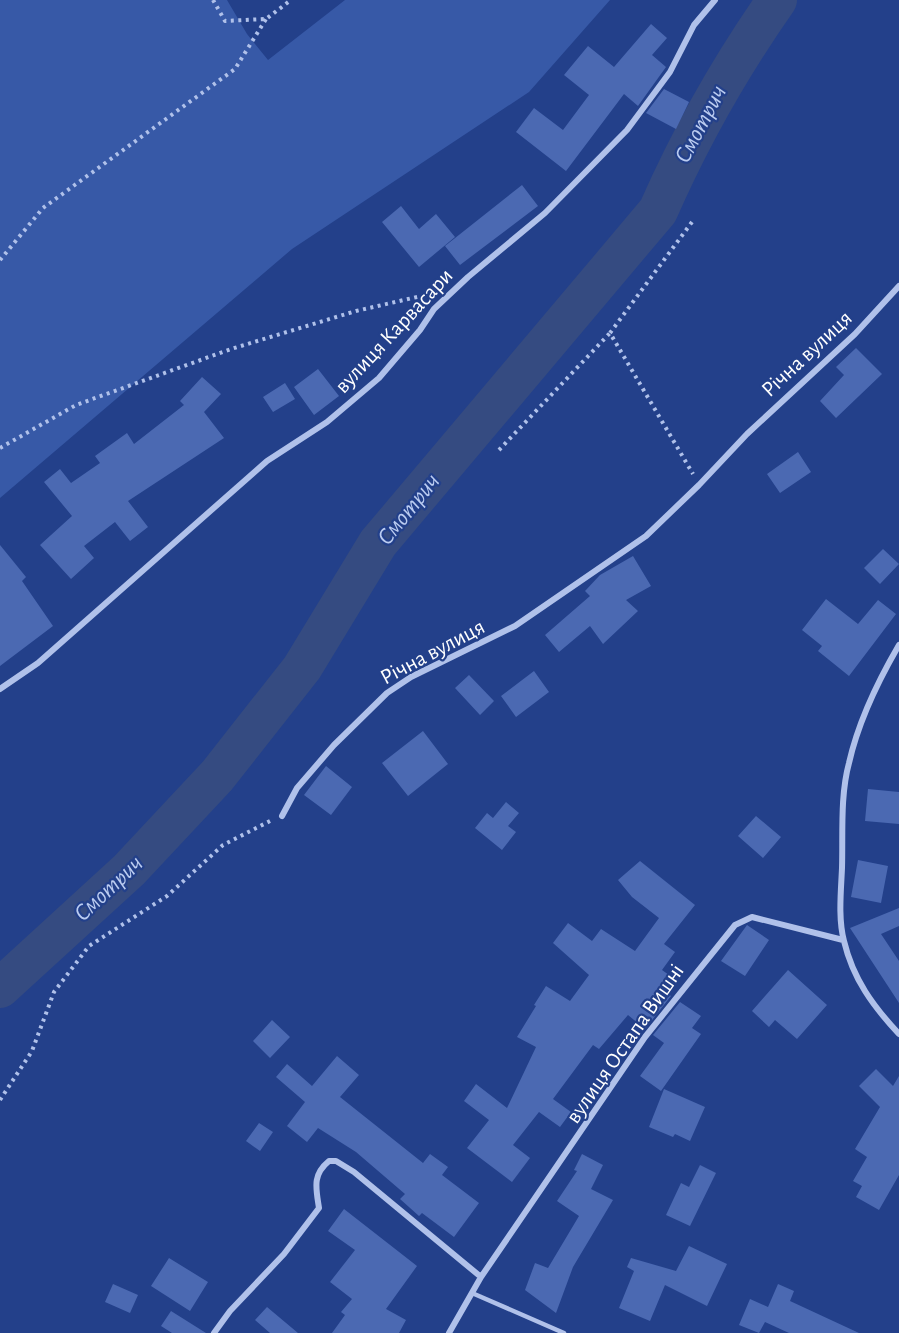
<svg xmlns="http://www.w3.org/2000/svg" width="899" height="1333" viewBox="0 0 899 1333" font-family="'Alegreya Sans',sans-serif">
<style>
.green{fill:#3759a7}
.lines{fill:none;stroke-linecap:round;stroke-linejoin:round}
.river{stroke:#354b81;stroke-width:40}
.building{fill:#4b69b2}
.path{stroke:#b0c1ea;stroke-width:4;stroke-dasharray:3 4.5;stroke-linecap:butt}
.service{stroke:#b0c1ea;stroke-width:4.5}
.minor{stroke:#b0c1ea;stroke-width:6}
.labels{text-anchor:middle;stroke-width:4.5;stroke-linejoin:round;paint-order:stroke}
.street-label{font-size:22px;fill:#fff;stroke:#23408a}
.water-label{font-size:24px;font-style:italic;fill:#bbccf1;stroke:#23408a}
</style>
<rect width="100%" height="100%" fill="#23408a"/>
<!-- green -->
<path class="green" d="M0 0H227L247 34 268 60 345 0H610L529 92 292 249 0 498Z"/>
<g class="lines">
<!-- river -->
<path class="river" d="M0 988 129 870 217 776 302 668 378 543 658 211C691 136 730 67 777 0"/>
</g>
<!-- building -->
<path class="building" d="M651 24 667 38 652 55 666 67 638 106 624 94 566 171 516 132 534 108 563 130 589 95 564 75 588 46 614 67Z
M664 89 689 102 676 129 646 113Z
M522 185 538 206 460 265 445 246Z
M401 206 419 229 436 214 455 237 419 267 382 222Z
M856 348 882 374 836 418 820 401 844 375 836 367Z
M318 369 339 396 314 415 294 387Z
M202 377 221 394 204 412 224 438 128 501 148 527 130 541 115 522 84 546 94 558 71 579 40 545 72 516 44 482 60 469 71 483 100 463 95 456 127 433 134 444 184 405 180 401Z
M285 383 295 399 273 412 263 397Z
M798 452 811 472 780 493 767 474Z
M0 545 26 577 22 581 53 626 0 666Z
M883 549 899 564 880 584 864 568Z
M633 556 651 586 626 600 638 611 603 644 590 626 559 652 545 635 590 596 585 591 600 575Z
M826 599 858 624 878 600 896 614 849 676 818 651 822 646 802 630Z
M534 671 549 692 516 717 501 696Z
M469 675 494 701 480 715 455 688Z
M423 731 448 764 408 796 382 763Z
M326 766 352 787 331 815 304 795Z
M868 789 899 792V824L865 821Z
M506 802 519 813 508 826 516 832 502 850 475 828 487 813 493 818Z
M756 816 781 837 763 858 738 836Z
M858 860 888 866 881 903 851 897Z
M640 861 695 905 664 944 675 952 662 970 669 975 660 987 671 996 645 1029 628 1015 599 1049 593 1045 553 1099 571 1112 560 1127 539 1112 513 1145 530 1158 512 1182 467 1148 489 1120 464 1101 476 1084 507 1108 536 1047 517 1037 536 1006 534 1005 546 986 570 1001 589 975 553 943 568 923 592 941 601 929 635 951 659 918 632 897 618 880Z
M899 908V926L881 934 899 961V1003L850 928Z
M747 925 769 940 745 976 721 961Z
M788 970 827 1005 797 1039 775 1020 769 1027 752 1011Z
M680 1002 701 1016 692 1028 701 1034 661 1091 640 1076 664 1043 653 1035Z
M272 1020 290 1037 270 1058 253 1041Z
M337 1056 359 1075 340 1097 423 1163 430 1154 448 1167 442 1175 479 1203 454 1237 422 1213 419 1216 400 1199 405 1194 356 1152 318 1128 307 1142 287 1126 305 1102 276 1077 287 1064 312 1086Z
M876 1069 893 1086 899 1076V1175L879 1210 856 1197 862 1186 853 1181 867 1157 855 1149 880 1107 859 1086Z
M664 1089 705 1107 690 1141 675 1134 673 1137 649 1127Z
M259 1123 273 1132 260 1151 246 1141Z
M582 1154 603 1165 591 1189 613 1200 573 1267 556 1313 525 1290 535 1263 548 1268 579 1216 557 1201 577 1171 574 1170Z
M700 1165 716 1173 690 1226 666 1215 681 1183 689 1187Z
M344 1209 417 1266 386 1309 406 1320 399 1333H332L345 1315 341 1312 352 1299 330 1282 355 1250 328 1231Z
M689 1246 727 1264 707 1306 665 1285 650 1321 619 1308 634 1271 627 1267 631 1258 676 1271Z
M169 1258 208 1282 190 1311 151 1286Z
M113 1284 138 1295 130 1313 105 1302Z
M778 1284 794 1291 790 1301 859 1333H789L765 1322 759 1333 739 1325 750 1299 768 1307Z
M267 1307 298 1333H270L255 1320Z
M171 1311 206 1333H172L161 1326Z"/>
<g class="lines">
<!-- path -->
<path class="path" d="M213 0 225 21 266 19 291 0
M692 222 610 333 693 474
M0 260 43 208 235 69 266 19
M0 448 76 405 231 349 356 311 430 294
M499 450 610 333
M0 1100 32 1051 54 992 89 946 167 896 223 845 270 821"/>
<!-- service -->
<path class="service" d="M472 1293 564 1333"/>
<!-- minor -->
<path class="minor" d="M899 645C878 681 858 723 849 763 840 796 843 834 842 868 841 891 838 919 844 941 853 979 873 1006 899 1034
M0 689 38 663 267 461 327 422 379 378 420 330 434 309 468 277 545 213 627 130 670 72 694 25 715 0
M282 816 297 788 334 745 387 693 411 677 515 626 646 536 699 485 747 434 855 334 899 286
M214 1333 230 1311 284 1254 319 1208C316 1188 312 1175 329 1161H336L354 1172 481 1277
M449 1333 481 1277 645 1037 735 925 752 917 843 940"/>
</g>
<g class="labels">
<!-- street labels -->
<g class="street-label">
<text transform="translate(393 330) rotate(-47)" y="8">вулиця Карвасари</text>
<text transform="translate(806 353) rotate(-43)" y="8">Річна вулиця</text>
<text transform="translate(432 651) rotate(-28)" y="8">Річна вулиця</text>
<text transform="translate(624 1043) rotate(-55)" y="8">вулиця Остапа Вишні</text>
</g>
<!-- water labels -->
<g class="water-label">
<text transform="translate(700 124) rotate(-62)" y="8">Смотрич</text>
<text transform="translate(408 509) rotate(-51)" y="8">Смотрич</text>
<text transform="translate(108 888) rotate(-43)" y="8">Смотрич</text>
</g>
</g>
</svg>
